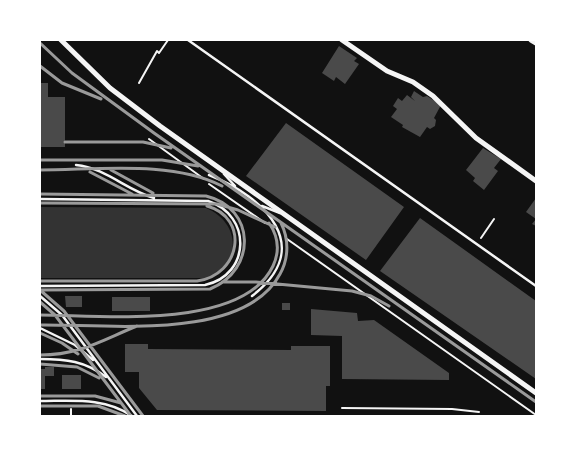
<svg xmlns="http://www.w3.org/2000/svg" width="576" height="456" viewBox="0 0 576 456" font-family="Inter,sans-serif">
<style>
.water{fill:#333}
.pier{fill:#111}
.building{fill:#4a4a4a}
.lines{fill:none;stroke-linecap:round;stroke-linejoin:round}
.path{stroke:#f5f5f5;stroke-width:2}
.service{stroke:#f5f5f5;stroke-width:2.5}
.minor{stroke:#f5f5f5;stroke-width:5}
.rail{stroke:#9a9a9a;stroke-width:3}
</style>
<rect width="100%" height="100%" fill="#111"/>
<!-- water -->
<path class="water" d="M40 207 206 208C240 222 243 264 207 278H40Z"/>
<!-- pier -->
<path class="pier" d="M40 310 102 311 101 410 40 409Z"/>
<!-- building -->
<path class="building" d="M339 46 357 58 354 61 359 64 345 84 336 77 334 81 322 73Z
M40 83H48V97H65V147H40Z
M414 91 423 97 427 96 441 105 434 118 436 120 435 126 430 129 427 127 420 137 402 127 403 125 391 117 397 109 393 106 398 98 402 101 407 95 415 101 411 97Z
M286 123 404 207 366 260 246 176Z
M483 148 501 159 494 168 498 171 484 190 473 181 475 178 466 170Z
M536 198V226L532 224 536 219 526 212Z
M420 218 536 301V379L380 271Z
M65 296H82V307H66Z
M112 297H150V311H112Z
M282 303H290V310H282Z
M311 309 357 313 358 321 374 320 449 373V380L342 379V336L311 335Z
M125 344H148V349L291 350V346H330V386H326V411L157 410 139 388V372H125Z
M45 367H54V376H45V389H40V369H45Z
M62 375H81V389H62Z"/>
<g class="lines">
<!-- path -->
<path class="path" d="M139 83 157 51 159 53 168 40
M149 139 204 179
M209 184 265 223
M481 238 494 219
M287 239 536 415
M342 408 452 409 479 412
M71 409V416"/>
<!-- service -->
<path class="service" d="M188 40 536 286
M76 165C106 168 126 190 154 198
M224 174 235 186
M209 175C265 197 316 247 252 296
M40 199 208 201C252 215 251 275 205 285L40 286
M262 206 280 213
M40 296 62 315 137 416
M40 328 75 345 93 360
M40 359C66 359 85 361 106 377
M40 401C72 401 105 397 132 416"/>
<!-- minor -->
<path class="minor" d="M61 40 110 88 160 126 536 393
M342 40 387 71 413 82 433 96 476 138 536 181
M531 40 536 43"/>
<!-- rail -->
<path class="rail" d="M40 43 72 73 154 133 536 402
M40 66 62 83 101 99
M65 142H143L171 148
M40 160H162L198 166
M40 170C96 170 172 160 222 186
M111 170 153 193
M90 172 132 194
M40 194 206 196C256 208 257 270 210 289L40 290
M40 203 217 204 238 210 275 227
M40 281H197C241 275 250 218 207 206
M222 282H256L352 291 371 296 389 306
M40 290 64 311 143 416
M40 302 55 315 131 416
M40 315C101 315 242 331 273 266 280 251 278 236 269 223
M40 325C105 324 244 342 280 274 289 258 289 239 281 223
M40 333 62 343 78 354
M40 355C80 355 102 340 137 326
M40 364 77 367 99 378
M40 396H95L121 403
M40 406H98L125 416"/>
</g>
<!-- border -->
<rect width="576" height="456" fill="none" stroke="#ffffff" stroke-width="82"/>
</svg>
